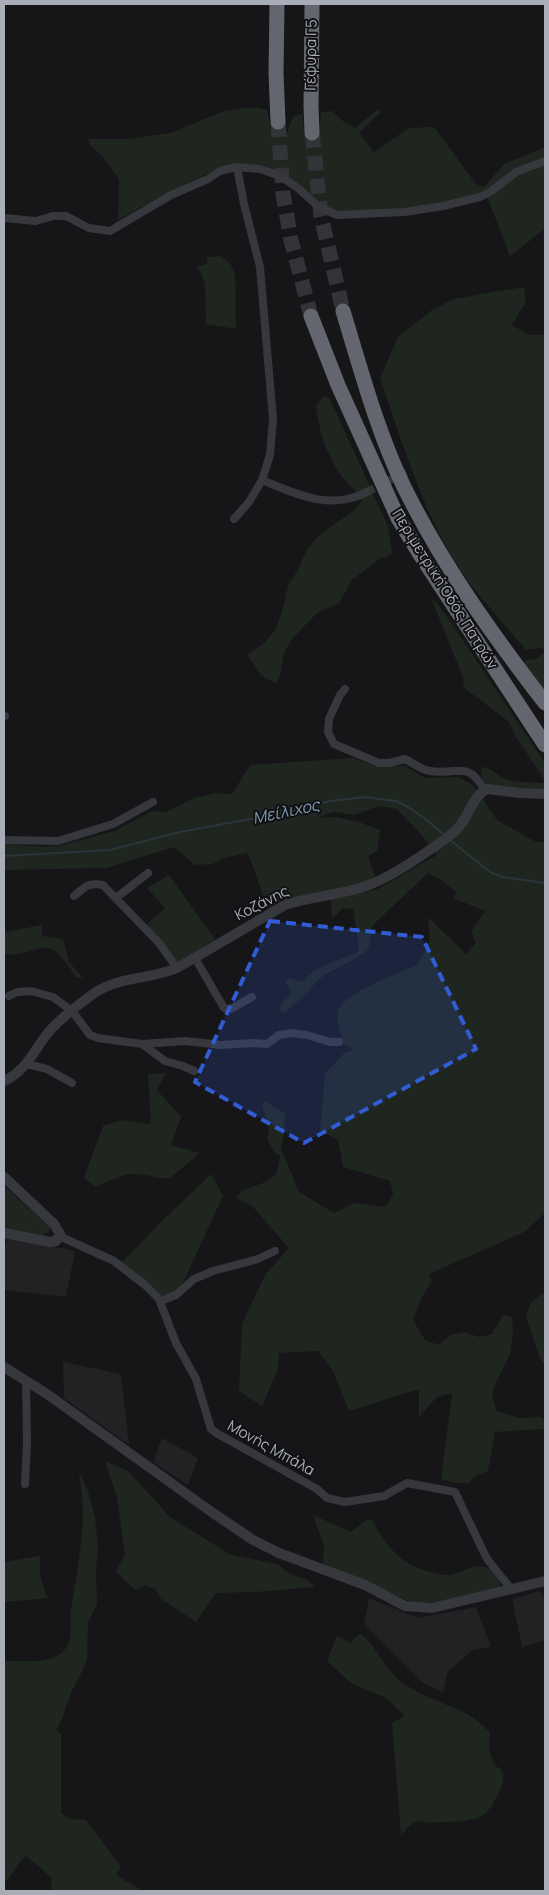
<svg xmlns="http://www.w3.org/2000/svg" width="549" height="1895" viewBox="0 0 549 1895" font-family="Manrope,sans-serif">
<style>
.built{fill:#222225}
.green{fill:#1e261f}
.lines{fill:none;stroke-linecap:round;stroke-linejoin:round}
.stream{stroke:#2c353c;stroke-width:2}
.minor-tunnel{stroke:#333438;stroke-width:8;stroke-dasharray:8 4;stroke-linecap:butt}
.motorway-tunnel{stroke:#333438;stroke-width:15;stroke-dasharray:15 8;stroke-linecap:butt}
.minor{stroke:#37383d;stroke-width:8}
.tertiary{stroke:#37383d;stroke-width:10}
.motorway{stroke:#63666e;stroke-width:15}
.marked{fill:#325cd3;fill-opacity:0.2;stroke:#325cd3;stroke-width:4;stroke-dasharray:10 6;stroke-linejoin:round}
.labels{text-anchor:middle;stroke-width:4;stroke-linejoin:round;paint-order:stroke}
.street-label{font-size:15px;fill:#a8adb8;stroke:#111113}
.water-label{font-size:16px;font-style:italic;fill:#7f9bb3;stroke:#111113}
</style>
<rect width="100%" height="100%" fill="#161618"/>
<!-- built -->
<path class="built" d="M8 1237 75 1251 66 1297 4 1290V1251Z
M63 1362 121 1374 129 1445 64 1398Z
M162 1438 198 1458 188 1485 153 1462Z
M539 1591 545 1599V1640L522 1647 512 1599Z
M369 1598 418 1618 476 1607 491 1647 473 1650 448 1671 443 1692 423 1683 364 1624Z"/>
<!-- green -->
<path class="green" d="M242 108H257L267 110 272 135 282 138 288 130 293 117 302 114 307 149H316L321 112 332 111 344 122 355 128 378 109 381 112 359 133 374 152 409 128 434 127 476 184 484 187 504 164 545 147V229L510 256 485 191 479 194 439 204 392 211 342 214 324 206 269 169 220 168 170 191 118 220 119 180 104 158 90 145 88 139H128L171 133 224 111Z
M221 256 230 263 235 274 236 329 206 324 205 283 197 266 207 264V257Z
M524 287 526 302 512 325 529 335H545V647L526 650C505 625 479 597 461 571 422 512 403 444 380 378L398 337 429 312 453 299Z
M324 396 330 399 388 526 392 553 385 558 382 557 352 580 339 603 317 613 292 639 284 653 280 676 276 684 261 675 247 655 263 644 276 629 284 605 288 585 298 570 306 551 318 536 353 511 362 501C357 489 349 486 342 477 327 456 319 432 316 406Z
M432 600 435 601 446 615 545 763V791L487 786C481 780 481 775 481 767 494 768 495 775 506 779 517 783 532 782 543 783L544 779 516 737 509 722 463 687 464 680Z
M545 652V695L523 664 525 660 536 659Z
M353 758 371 765 405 766 425 778 458 777 473 785 497 820 534 841 545 843V1213L524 1232 429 1274 432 1281 421 1299 413 1320 425 1340 439 1345 450 1335 464 1332 479 1337 492 1334 503 1315 512 1317 513 1335 510 1355 495 1384 492 1396 497 1411 519 1418 541 1417 545 1422V1429L495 1432 488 1471 475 1476 469 1483H456L441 1479 452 1393 437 1397 419 1417V1389L349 1411 333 1371 318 1351 279 1353 278 1369 262 1406 239 1391 242 1324 265 1275 289 1248 253 1207 237 1198 241 1191 268 1181 277 1173 280 1156 276 1154 267 1140 269 1128 262 1106 264 1101 285 1113 284 1134 281 1148 299 1192 334 1213 354 1203 386 1207 393 1194 390 1181 343 1167 338 1140 320 1130 325 1074 344 1053 353 1050 343 1043C341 1035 336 1021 338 1012 341 994 401 972 418 965L430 940 428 917 466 954 476 943 471 932 485 911 453 898 457 893 441 880 428 873 372 926 369 949 353 960 326 974 316 982 309 991 286 1012H282L280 1009 283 1001 291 994 290 989 286 983 287 979 291 978 297 981H302L314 971 328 964 357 953 359 947 353 909 343 908 332 919 331 897 376 890 437 855 419 832 397 809 379 806 354 815 334 812 316 818 336 817 359 822 380 830 377 851 368 856 377 881 268 910 248 853 223 858 213 864 195 865 174 847 106 868 4 870V844L47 847 63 845 114 831 153 811 166 812 194 798 216 793 232 794 250 765Z
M169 875 215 939 178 963 145 926 165 908 147 888Z
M42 925V936L63 939 69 962 83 978 76 977C46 930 47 954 4 955V932Z
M166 1073 157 1090 181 1117 171 1145 200 1153 170 1178C157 1179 146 1174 134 1174 120 1175 108 1181 96 1187L84 1178 103 1126 122 1120 151 1124 148 1074Z
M211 1174 223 1196 182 1285 178 1290 162 1299 122 1262 163 1220Z
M4 1186 51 1228 48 1232 41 1236 4 1229Z
M542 1294 545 1295V1365L541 1361 526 1317 531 1302Z
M105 1461 128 1471 170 1517 231 1555 277 1564 292 1575 307 1580 315 1587 256 1592 216 1593 196 1622 161 1599 155 1589 145 1585 135 1590 115 1571 125 1555 117 1497Z
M81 1475 88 1491 95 1518 98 1546 96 1571 97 1604 88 1622 87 1660 79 1678 72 1690 62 1719 56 1730 61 1734V1813L70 1819 86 1820 121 1867 116 1875 143 1891H54L51 1889 52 1878 26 1856C17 1863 13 1875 4 1883V1661C23 1660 53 1666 66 1648 73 1639 70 1621 71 1610 77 1567 89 1519 79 1476Z
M313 1515 351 1532 367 1520H372C388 1548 402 1567 435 1573 439 1574 443 1575 447 1575 459 1575 472 1563 485 1567 493 1570 501 1579 500 1587 472 1594 435 1609 407 1600L331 1570 323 1563 324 1546Z
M40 1556C39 1573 41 1583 48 1598L4 1602V1562Z
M361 1634C377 1647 387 1672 403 1683 420 1695 440 1702 459 1710 470 1714 481 1724 490 1732 488 1744 489 1756 496 1766 498 1768 501 1769 502 1771 507 1780 496 1799 491 1807 478 1826 451 1820 430 1823 427 1823 422 1821 419 1821 411 1823 406 1829 401 1835L392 1723 405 1716 386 1698 351 1683 327 1661 337 1636 351 1643 354 1638Z"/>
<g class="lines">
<!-- stream -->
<path class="stream" d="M450 840 490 872 502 877 545 883
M4 856 110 850 180 832 278 814 331 801 365 797 396 801 408 807 428 821 445 836"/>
<!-- minor-tunnel -->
<path class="minor-tunnel" d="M367 492 408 471"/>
<!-- motorway-tunnel -->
<path class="motorway-tunnel" d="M278 122 283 194 291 240 311 316
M312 133 321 216 343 311"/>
<!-- minor -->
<path class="minor" d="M4 218 36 221 53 216H66L89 228 110 231 171 195 208 179 220 171 237 167 260 169 280 176 299 189 319 207 337 215 405 212 443 206 480 197 490 192 516 172 545 161
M262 480C298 495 330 511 367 492
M234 519 249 502 262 480 270 455 273 419 260 267 244 204 237 167
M345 689 340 695 329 719 328 732 334 744 379 763H389L405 759C414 763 420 770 430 771 456 775 469 760 484 790
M4 716H5
M4 840 58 841 113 824 153 802
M74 896C85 887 88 882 103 885L159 943 177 968
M116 898 148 873
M195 958 224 1008 231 1009 252 997
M9 996 17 992 31 991 53 997 72 1011 90 1035 98 1038 142 1044 185 1041 221 1045 254 1043 267 1044 279 1035 291 1033 307 1035 330 1042H339
M142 1044 165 1061 183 1066 194 1071
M27 1064 47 1069 72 1083
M59 1236 114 1261 145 1285 159 1299 176 1343 196 1379 211 1429 218 1434 317 1489 327 1498 345 1502 384 1496 407 1483 455 1492 487 1559 512 1590
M161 1301 176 1295 194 1279 213 1271 258 1259 275 1251
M25 1484 27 1442 26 1380"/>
<!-- tertiary -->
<path class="tertiary" d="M4 1081C26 1071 33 1052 47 1034 59 1019 78 1005 93 994 118 976 149 980 177 968L285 905C310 897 336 895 360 888 387 881 429 851 452 834 470 820 470 797 487 789L520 793 545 794
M4 1177 54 1224 60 1234 56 1241 50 1242 4 1233
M4 1367 47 1394 213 1513 253 1540 279 1553 365 1585 405 1606 432 1608 545 1581"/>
<!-- motorway -->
<path class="motorway" d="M277 4 276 73 278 122
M312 4 311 106 312 133
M343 311C361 370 377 431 404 487 443 566 492 634 545 703
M311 316 338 385 398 518 421 556 545 745"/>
</g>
<!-- marked area -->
<path class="marked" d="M270 921 422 937 476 1049 304 1143 195 1082Z"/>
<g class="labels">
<!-- street labels -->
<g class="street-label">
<text transform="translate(311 55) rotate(-89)" y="5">Γέφυρα Γ5</text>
<text transform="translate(445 589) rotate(58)" y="5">Περιμετρική Οδός Πατρών</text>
<text transform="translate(262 903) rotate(-27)" y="5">Κοζάνης</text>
<text transform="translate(271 1448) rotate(29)" y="5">Μονής Μπάλα</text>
</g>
<!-- water labels -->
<g class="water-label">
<text transform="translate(286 811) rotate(-12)" y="6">Μείλιχος</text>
</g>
</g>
<!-- border -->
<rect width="549" height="1895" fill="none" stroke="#a8adb8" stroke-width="10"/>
</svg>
